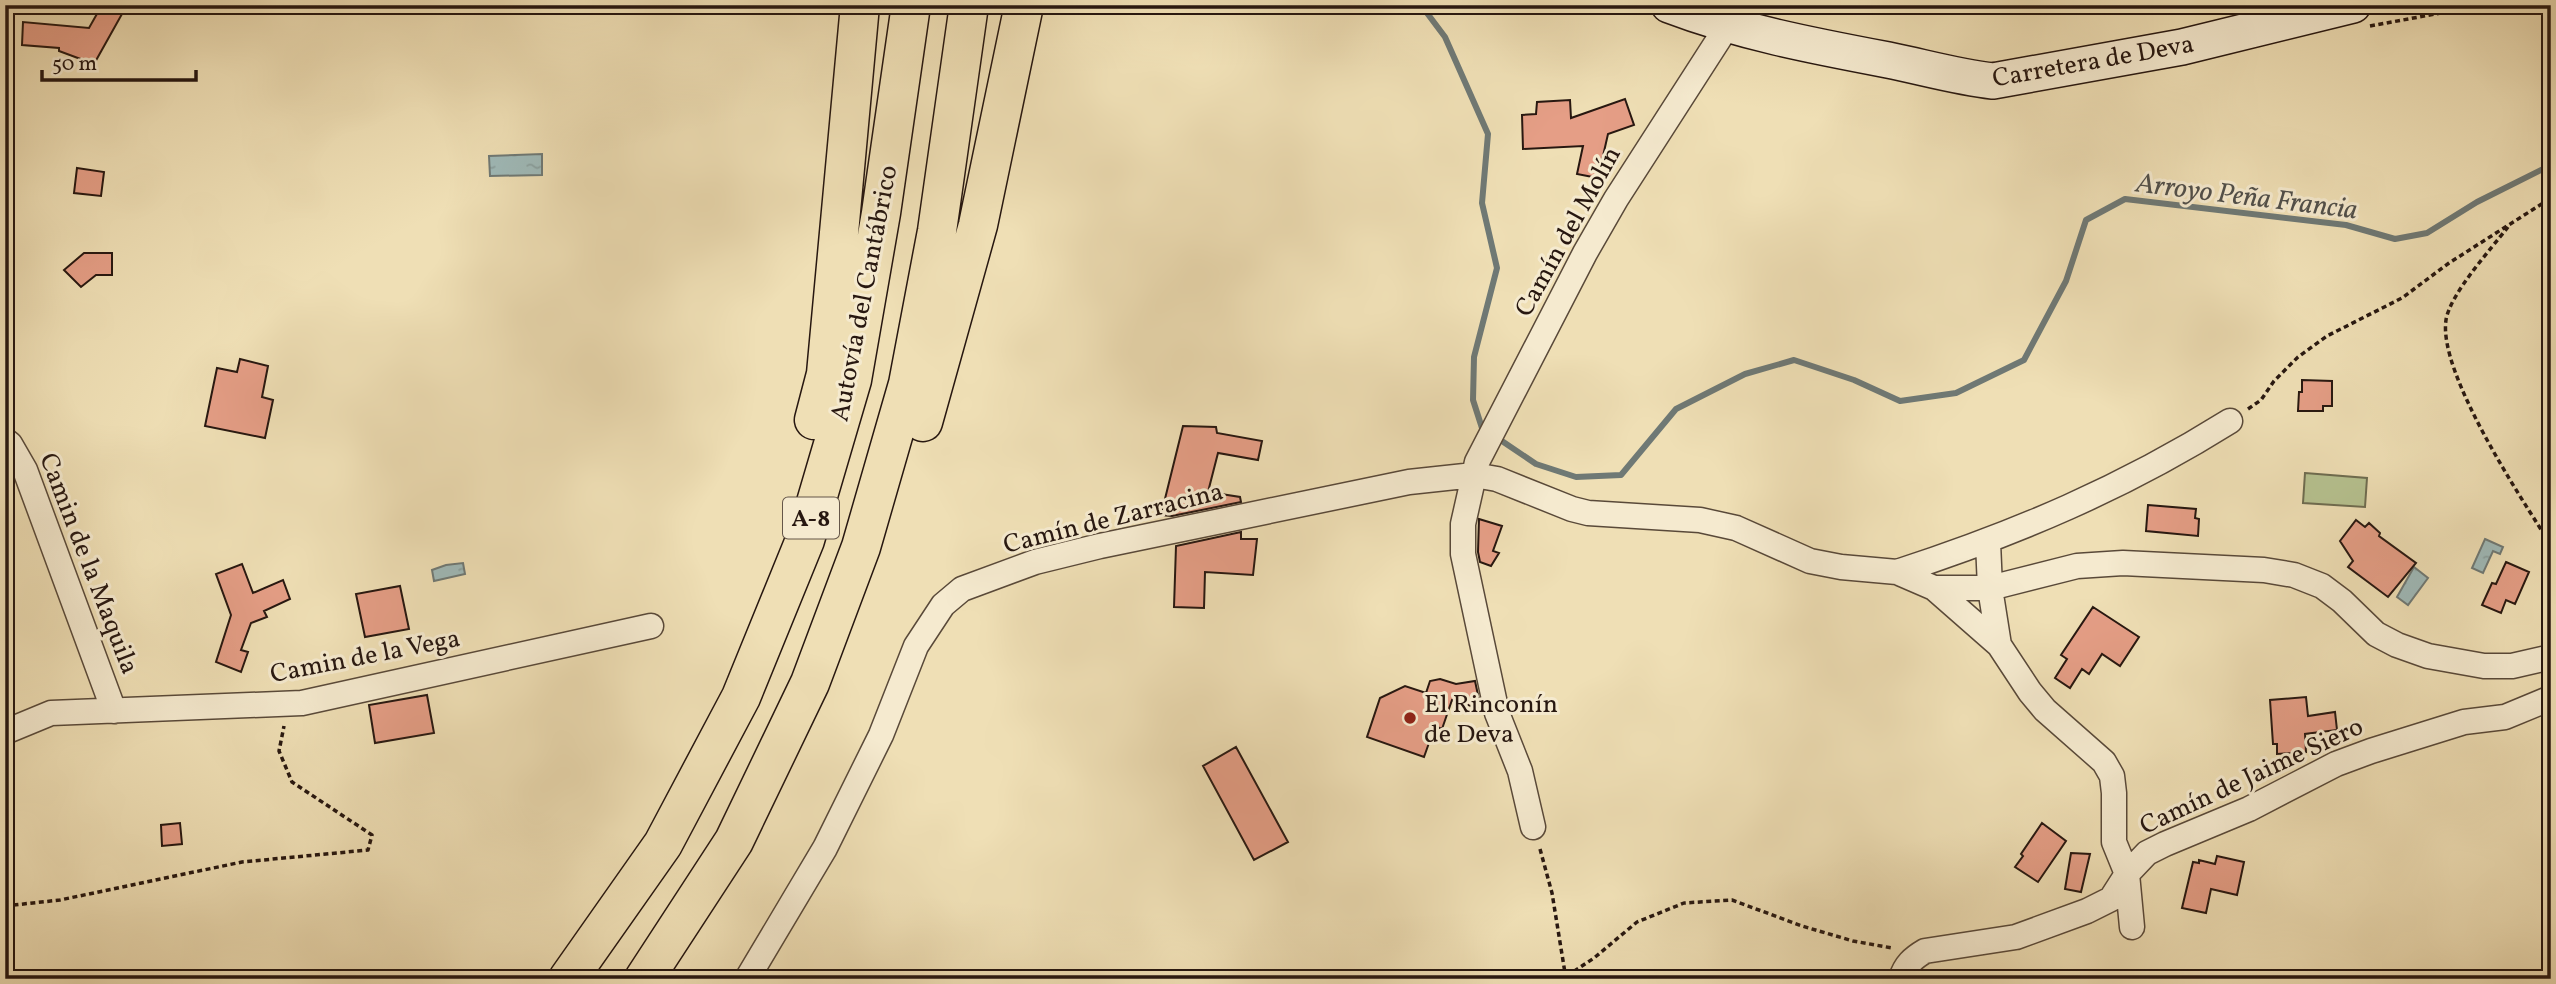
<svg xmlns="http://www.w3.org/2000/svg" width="2556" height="984" viewBox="0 0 2556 984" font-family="Vollkorn,serif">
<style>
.green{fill:#b6c290;stroke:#6e6c50;stroke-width:2}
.water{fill:url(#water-ripples);stroke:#6f7975;stroke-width:2}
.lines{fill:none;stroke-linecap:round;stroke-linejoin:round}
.stream{stroke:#6f7975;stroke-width:6}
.building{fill:#e59e86;stroke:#271710;stroke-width:2}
.street-casing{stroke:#594939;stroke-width:27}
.secondary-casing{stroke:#271710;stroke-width:38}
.highway-casing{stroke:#271710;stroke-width:41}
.path{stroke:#271710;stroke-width:3.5;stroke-dasharray:5 3.5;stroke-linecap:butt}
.street{stroke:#f5eacf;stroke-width:24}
.secondary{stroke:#f5eacf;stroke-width:35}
.highway{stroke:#efdfb5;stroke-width:38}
.poi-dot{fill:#8f2418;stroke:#f5eacf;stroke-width:2.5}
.labels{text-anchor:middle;stroke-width:6;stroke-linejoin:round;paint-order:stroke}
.shield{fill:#f5eacf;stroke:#655649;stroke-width:2}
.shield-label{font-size:24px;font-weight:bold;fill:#271710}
.street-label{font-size:26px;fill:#271710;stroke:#f5eacf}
.poi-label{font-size:26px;fill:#271710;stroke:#f5eacf;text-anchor:start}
.water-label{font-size:28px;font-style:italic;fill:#51504b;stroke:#f5eacf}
</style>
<defs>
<pattern id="water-ripples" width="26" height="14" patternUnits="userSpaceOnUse" patternTransform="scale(1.75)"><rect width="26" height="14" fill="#9fbab9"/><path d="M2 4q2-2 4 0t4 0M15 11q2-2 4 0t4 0" fill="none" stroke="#899f9e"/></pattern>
</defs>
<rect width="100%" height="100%" fill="#efdfb5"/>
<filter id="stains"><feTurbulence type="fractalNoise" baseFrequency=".00286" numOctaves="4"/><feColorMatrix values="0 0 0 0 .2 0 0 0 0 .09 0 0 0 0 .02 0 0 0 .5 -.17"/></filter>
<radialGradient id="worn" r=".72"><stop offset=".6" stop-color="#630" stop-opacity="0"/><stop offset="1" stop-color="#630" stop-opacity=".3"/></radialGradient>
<!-- green -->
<path class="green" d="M2305 473 2367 478 2365 507 2303 503Z"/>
<!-- water -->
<path class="water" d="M542 154V175L490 176 489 156Z
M2485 539 2503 547 2500 554 2493 551 2483 573 2472 568Z
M463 563 465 574 434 581 432 570 446 565Z
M2414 567 2428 578 2408 605 2397 597Z"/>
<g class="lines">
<!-- stream -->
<path class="stream" d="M1421 5 1445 37 1488 134 1482 203 1497 268 1474 357 1473 400 1482 428 1487 431
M1496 437 1536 464 1576 477 1621 475 1676 409 1745 374 1794 360 1854 380 1900 401 1956 393 2024 360 2066 281 2086 220 2125 199 2346 225 2395 239 2427 233 2477 202 2551 165"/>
</g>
<!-- building -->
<path class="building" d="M102 5H127L94 64 59 51V48L22 45 23 22 89 28Z
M1625 99 1634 125 1608 134 1598 178 1577 174 1583 146 1523 149 1522 115 1536 114 1537 102 1570 100 1571 118Z
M77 168 104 172 101 196 74 193Z
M84 253H112V275H96L81 287 64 270Z
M240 359 268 366 262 397 273 400 265 438 205 426 217 368 237 372Z
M2302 380 2332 381V406H2323V411H2298L2299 392H2302Z
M1183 426 1216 427 1217 433 1262 441 1258 460 1218 453 1208 492 1240 497 1241 502 1172 516 1161 515Z
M2148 505 2196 509 2195 518 2199 519 2198 536 2146 531Z
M1479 519 1502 526 1493 551 1499 553 1491 566 1480 562 1478 552Z
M2356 520 2365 527 2369 523 2380 533 2379 536 2416 563 2388 597 2348 567 2353 561 2340 541Z
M1241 532V539H1257L1253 575 1205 572 1204 608 1174 607 1176 546Z
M2506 562 2529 572 2515 604 2506 600 2501 613 2482 605 2492 583 2496 584Z
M242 564 253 593 283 580 290 599 264 611 267 617 251 623 241 650 248 652 241 672 216 662 231 615 216 574Z
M400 586 409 629 365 637 356 594Z
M2093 607 2139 637 2120 666 2102 654 2089 674 2082 669 2070 688 2055 678 2067 659 2061 655Z
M1440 679 1456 684 1475 681 1481 709 1452 700 1442 729 1435 726 1424 757 1367 737 1380 698 1405 686 1426 693 1430 681Z
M427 695 434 733 375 743 369 705Z
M2306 697 2308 716 2335 712 2337 730 2305 734 2306 752 2277 754V744H2273L2270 700Z
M1236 747 1288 842 1254 860 1203 766Z
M180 823 182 844 162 846 161 825Z
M2042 823 2066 841 2038 882 2015 867 2023 856 2021 854Z
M2071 853 2090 854 2081 892 2065 889Z
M2217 856 2244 862 2237 895 2211 889 2206 913 2182 908 2193 862 2199 863V860L2215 864Z"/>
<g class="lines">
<defs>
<path id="street" d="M5 440 10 444 25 470 114 711
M1988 542 1990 588 1999 645
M1897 572C2017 533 2123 488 2230 421
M1934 588 1999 645 2030 692 2045 710 2104 762 2112 776 2114 793V842L2127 874 2132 927
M5 732 51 713 302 703 651 626
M1533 827 1520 771 1497 713 1463 554V524L1477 462 1585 253 1616 199 1728 25
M747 979 825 848 881 735 916 646 943 605 962 589 1035 562 1100 546 1409 482 1474 475 1497 479 1572 509 1588 513 1700 520 1736 528 1810 561 1841 567 1897 572 1934 588H1990L2077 566 2123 563 2264 570 2294 575 2322 586 2342 601 2376 634 2397 645 2428 656 2484 666H2512L2551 657
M1901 979C1905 965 1913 958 1925 951L2016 937 2087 911 2111 899 2127 874 2147 853 2165 844 2249 809 2336 764 2371 751 2464 722 2505 717 2551 698"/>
<path id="secondary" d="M1669 5C1740 32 1814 46 1888 60 1923 67 1957 77 1993 81L2182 47 2353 5"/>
<path id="highway" d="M814 420 826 374 860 5
M923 422 978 225 1024 5
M568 979 663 844 741 697 805 540 852 380 881 213 911 5
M644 979 734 841 810 683 861 547 908 384 937 231 969 5"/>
</defs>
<!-- street casing -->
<use href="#street" class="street-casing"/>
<!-- secondary casing -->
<use href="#secondary" class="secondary-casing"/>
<!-- highway casing -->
<use href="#highway" class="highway-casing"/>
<!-- path -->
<path class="path" d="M1622 5 1642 13
M2370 26 2457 10 2468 5
M2508 227C2491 249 2450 294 2446 320 2438 373 2521 498 2551 545
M2248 409 2261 400 2274 381 2298 357 2327 336 2402 298 2449 263 2551 198
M1540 849 1552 893 1566 979
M5 906 60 900 242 862 368 850 372 835 292 782 279 751 284 726
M1567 976 1594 958 1637 922 1684 903 1732 900 1802 926 1853 941 1892 948"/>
<!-- street -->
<use href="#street" class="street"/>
<!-- secondary -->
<use href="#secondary" class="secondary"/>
<!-- highway -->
<use href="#highway" class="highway"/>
</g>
<!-- markers -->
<circle class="poi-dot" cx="1410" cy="718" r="7"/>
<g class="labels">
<!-- shield labels -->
<rect class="shield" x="783" y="497.5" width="56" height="41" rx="5"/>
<g class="shield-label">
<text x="811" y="526">A-8</text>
</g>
<!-- street labels -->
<g class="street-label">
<text transform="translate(2093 60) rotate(-10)" y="9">Carretera de Deva</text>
<text transform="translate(1567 231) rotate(-61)" y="9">Camín del Molín</text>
<text transform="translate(863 293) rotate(-79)" y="9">Autovía del Cantábrico</text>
<text transform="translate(1113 517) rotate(-14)" y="9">Camín de Zarracina</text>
<text transform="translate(90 563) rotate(69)" y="9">Camin de la Maquila</text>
<text transform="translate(365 655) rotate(-11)" y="9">Camin de la Vega</text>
<text transform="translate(2251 775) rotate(-25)" y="9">Camín de Jaime Siero</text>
</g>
<!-- poi labels -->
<g class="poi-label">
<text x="1424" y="712">El Rinconín<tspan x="1424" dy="30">de Deva</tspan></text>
</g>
<!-- water labels -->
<g class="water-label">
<text transform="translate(2247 195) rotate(7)" y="10">Arroyo Peña Francia</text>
</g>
</g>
<!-- margin -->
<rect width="2556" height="984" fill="none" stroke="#efdfb5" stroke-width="28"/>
<rect x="7" y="7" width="2542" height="970" fill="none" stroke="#271710" stroke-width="3.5"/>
<rect x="14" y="14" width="2528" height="956" fill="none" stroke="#271710" stroke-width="2"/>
<!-- scale -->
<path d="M42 70v10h154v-10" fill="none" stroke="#271710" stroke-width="3.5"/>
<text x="52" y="70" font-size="21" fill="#271710" stroke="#f5eacf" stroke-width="5" paint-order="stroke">50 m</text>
<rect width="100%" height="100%" filter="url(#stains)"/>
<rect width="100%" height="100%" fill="url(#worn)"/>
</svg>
